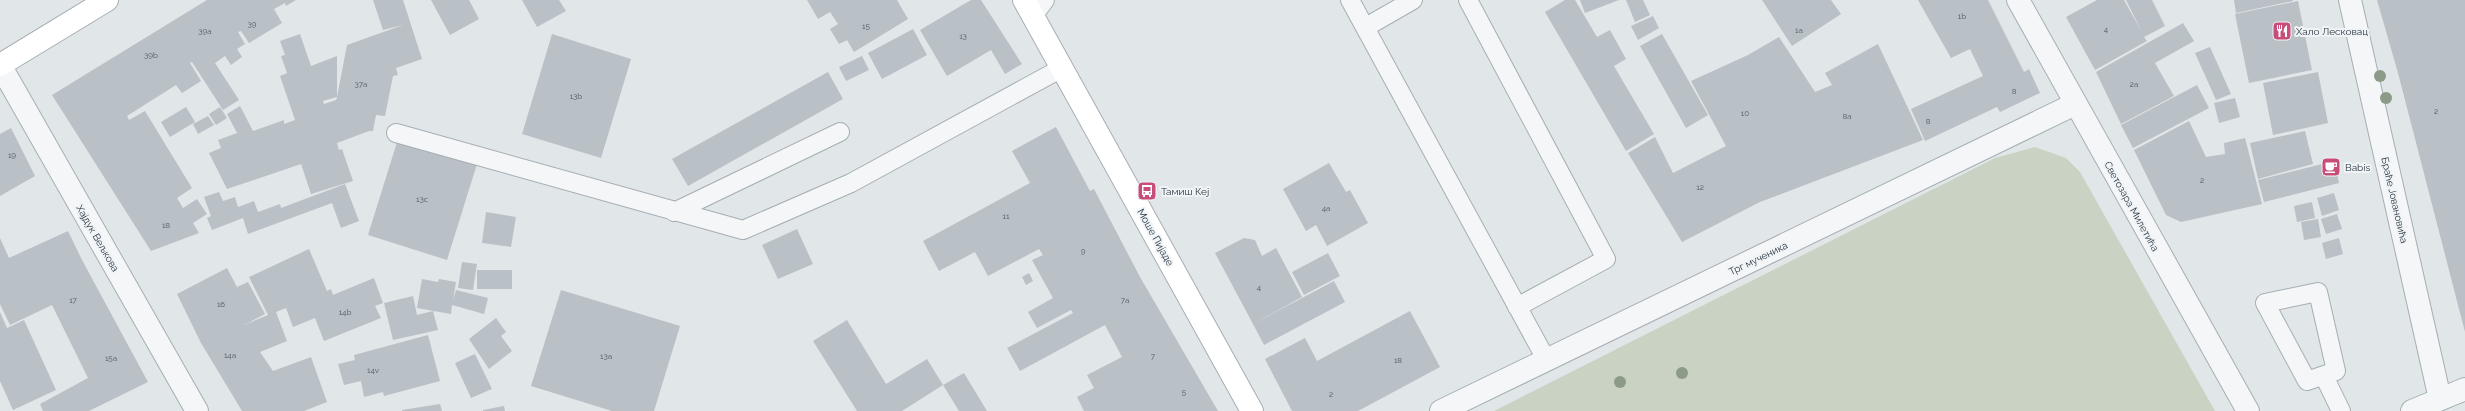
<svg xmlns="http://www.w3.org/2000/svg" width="2465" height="411" viewBox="0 0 2465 411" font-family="Raleway,sans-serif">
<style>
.green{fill:#cad3c3}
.building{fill:#b9c0c6}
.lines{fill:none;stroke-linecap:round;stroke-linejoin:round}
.lane-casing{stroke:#a6aeb3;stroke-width:20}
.street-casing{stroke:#a6aeb3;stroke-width:24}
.secondary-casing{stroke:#a6aeb3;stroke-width:24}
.lane{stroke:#f4f6f8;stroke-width:18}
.street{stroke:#f4f6f8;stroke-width:22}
.secondary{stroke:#fff;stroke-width:22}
.tree{fill:#8c9a88}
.labels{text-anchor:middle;stroke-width:4;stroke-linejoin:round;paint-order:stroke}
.number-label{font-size:8px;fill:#4e5962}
.poi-label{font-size:10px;fill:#2a3740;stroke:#f1f4f7;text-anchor:start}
.street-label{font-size:10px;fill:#2a3740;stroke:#f1f4f7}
</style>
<rect width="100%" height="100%" fill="#e1e6e9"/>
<!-- green -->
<path class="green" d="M2035 147 2066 158 2080 172 2215 411H1494L1995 158Z"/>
<!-- building -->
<path class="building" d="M207 0H296L286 6 285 3 274 9 282 23 249 43 241 31 238 32 245 44 237 49 242 57 231 65 225 56 215 63 239 100 223 110 192 62 190 63 201 81 182 93 176 85 127 116 129 120 145 111 192 188 177 198 183 208 197 199 207 214 193 223 199 233 151 251 52 95Z
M373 0H403L422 59 396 68 398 75 393 76 385 116 376 115 373 131H369L337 143 339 150 342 149 353 181 311 194 301 164 227 189 209 153 221 148 218 140 237 133 227 114 240 106 253 131 284 120V124L295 120 280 76 287 73 281 56 285 55 280 41 300 34 311 66 337 56V97L323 101 324 104 336 100 337 98V97L347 45 403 25 383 30Z
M431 0H469L479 19 450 35Z
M522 0H559L566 11 537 27Z
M807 0H897L908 19 854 52 847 40 839 44 830 29 838 24 830 12 818 19Z
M971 0H981L1022 64 1005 74 991 50 947 76 920 30Z
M1565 0H1575L1597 37 1610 30 1626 59 1614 66 1654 134 1626 151 1545 12Z
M1580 0H1619L1585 13Z
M1626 0H1643L1650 15 1635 22Z
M1762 0H1831L1841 14 1792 46Z
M1918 0H1988L2024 72 2029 69 2040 93 2000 112 1997 107 1925 141 1911 109 1983 76 1970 49 1951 58Z
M2097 0H2124L2142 32 2126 0H2152L2165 26 2144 37 2147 41 2095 70 2066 17Z
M2234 0H2293V1L2236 13Z
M2377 0H2465V332L2398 73Z
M2298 1 2312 70 2249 83 2235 14Z
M1653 16 1659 28 1638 40 1631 26Z
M2183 23 2194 41 2155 63 2174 96 2121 124 2096 72Z
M913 29 927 55 882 79 868 53Z
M552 34 631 59 601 158 522 134Z
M1662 34 1708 115 1686 128 1640 46Z
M1779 37 1815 92 1832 85 1825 73 1878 44 1923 140 1760 202 1682 242 1628 153 1655 137 1673 173 1726 146 1691 81 1748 55Z
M2210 47 2231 94 2216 100 2195 53Z
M862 56 869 70 846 81 839 67Z
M828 72 843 99 688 186 672 159Z
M2318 72 2328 123 2273 135 2263 83Z
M2197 85 2209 108 2133 148 2121 125Z
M2235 98 2240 117 2219 123 2214 103Z
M186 107 195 122 170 137 161 122Z
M220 107 227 118 216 125 209 114Z
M208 116 214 125 198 134 193 124Z
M2189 121 2206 157 2225 154 2224 143 2245 138 2262 204 2181 222 2166 215 2134 150Z
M1056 127 1090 191 1094 189 1140 277 1218 411H1084L1077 397 1094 388 1087 375 1122 357 1105 325 1020 371 1007 348 1073 313 1071 310 1037 328 1028 312 1053 298 1032 260 1043 255 1039 249 988 276 975 252 939 271 923 241 1030 183 1012 151Z
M11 128 35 176 0 196V134Z
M2305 131 2313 164 2258 179 2250 143Z
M398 139 477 164 447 260 368 235Z
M2334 161 2339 183 2264 202 2258 180Z
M1329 163 1346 192 1350 190 1368 223 1327 246 1316 225 1306 231 1283 189Z
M345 184 359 221 341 228 332 203 248 234 243 218 212 230 207 218 211 216 204 197 219 192 223 201 235 197 238 207 254 201 258 212 280 204 281 208Z
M2334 193 2339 210 2322 216 2317 198Z
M2312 202 2315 218 2297 222 2294 206Z
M486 212 516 217 511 247 482 243Z
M2337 214 2342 229 2326 234 2321 219Z
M2318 219 2321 237 2304 240 2301 222Z
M797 229 813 264 778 279 762 245Z
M68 231 82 260 148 382 89 411H43L40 404 88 378 52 305 10 325 0 304V238L9 258Z
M1244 238 1255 240 1262 256 1276 248 1302 297 1253 324 1215 253Z
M2339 238 2343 254 2326 259 2322 243Z
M309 249 327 291 331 289 333 295 374 278 383 303 375 306 381 318 324 341 315 318 293 327 286 308 276 312 287 341 260 352 273 371 311 357 327 402 304 411H242L201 343 177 294 227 268 237 287 248 282 265 314 244 325 268 315 249 277Z
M1328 253 1340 276 1304 295 1292 272Z
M462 262 477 264 473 290 458 288Z
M477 270H512V289H477Z
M1029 273 1033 281 1026 285 1022 277Z
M422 279 438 282 439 279 456 282 453 300 456 290 488 298 484 314 452 305 451 314 417 308Z
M1334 281 1345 302 1264 345 1253 324Z
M561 290 680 326 654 411H612L531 386Z
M413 296 417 315 433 311 438 330 393 340 384 303Z
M1410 311 1440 367 1358 411H1292L1265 359 1305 338 1317 361Z
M0 312 7 328 24 320 56 390 13 410 0 381Z
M496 318 506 332 501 336 512 351 489 369 469 339Z
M847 320 886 384 927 359 943 385 902 411H857L813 341Z
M428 335 440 381 384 396 383 392 364 397 361 381 344 385 338 364 355 360 354 355Z
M475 354 492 389 471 398 455 363Z
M964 373 987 411H959L943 385Z
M440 404 442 411H402V410Z
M504 406 505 411H483V410Z"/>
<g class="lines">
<defs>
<path id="lane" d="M1350 0 1547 361
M1468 0 1606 259 1517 307
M1033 16 1045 0
M1366 27 1413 0
M396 133 743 230 851 183 1062 68
M674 212 840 132
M2318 292 2336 371 2307 381 2265 303Z
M2324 376 2341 411"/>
<path id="street" d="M2018 0 2248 411
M2350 0 2440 399
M0 65 197 411
M1441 411 2075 104
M2412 411 2465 389"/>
<path id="secondary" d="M1024 0 1252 411
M0 65 107 0"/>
</defs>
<!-- lane casing -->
<use href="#lane" class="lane-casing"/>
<!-- street casing -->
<use href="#street" class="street-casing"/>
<!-- secondary casing -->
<use href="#secondary" class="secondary-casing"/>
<!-- lane -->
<use href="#lane" class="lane"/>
<!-- street -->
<use href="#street" class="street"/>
<!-- secondary -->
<use href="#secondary" class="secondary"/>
</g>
<!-- trees -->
<g class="tree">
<circle cx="2380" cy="76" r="6"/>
<circle cx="2386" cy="98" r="6"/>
<circle cx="1682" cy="373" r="6"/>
<circle cx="1620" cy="382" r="6"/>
</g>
<!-- icons -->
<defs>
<symbol id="restaurant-square" viewBox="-11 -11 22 22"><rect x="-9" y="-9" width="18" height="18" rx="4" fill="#c84d78" stroke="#f1f4f7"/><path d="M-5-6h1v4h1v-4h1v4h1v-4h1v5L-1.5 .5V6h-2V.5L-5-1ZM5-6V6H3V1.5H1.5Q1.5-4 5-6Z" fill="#fff"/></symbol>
<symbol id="cafe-square" viewBox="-11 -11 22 22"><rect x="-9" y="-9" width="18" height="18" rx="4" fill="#c84d78" stroke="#f1f4f7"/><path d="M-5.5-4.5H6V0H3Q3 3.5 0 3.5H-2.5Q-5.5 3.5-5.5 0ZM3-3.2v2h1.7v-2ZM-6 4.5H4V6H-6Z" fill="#fff"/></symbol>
<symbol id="bus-square" viewBox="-11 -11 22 22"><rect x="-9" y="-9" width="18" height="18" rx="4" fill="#c84d78" stroke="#f1f4f7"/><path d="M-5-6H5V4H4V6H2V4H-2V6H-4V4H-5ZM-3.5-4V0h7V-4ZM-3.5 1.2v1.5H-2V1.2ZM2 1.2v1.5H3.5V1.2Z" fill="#fff"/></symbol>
</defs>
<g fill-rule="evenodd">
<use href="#restaurant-square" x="2271" y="20" width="22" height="22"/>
<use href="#cafe-square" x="2320" y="156" width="22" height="22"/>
<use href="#bus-square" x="1136" y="180" width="22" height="22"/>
</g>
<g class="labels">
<!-- number labels -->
<g class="number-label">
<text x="1962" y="19">1b</text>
<text x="252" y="27">39</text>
<text x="866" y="29">15</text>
<text x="2106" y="32">4</text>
<text x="1799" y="33">1a</text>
<text x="205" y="34">39a</text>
<text x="963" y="39">13</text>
<text x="151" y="58">39b</text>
<text x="361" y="87">37a</text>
<text x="2134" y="87">2a</text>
<text x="2014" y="94">8</text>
<text x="576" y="99">13b</text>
<text x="2436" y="114">2</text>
<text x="1745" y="116">10</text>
<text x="1847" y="119">8a</text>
<text x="1928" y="124">8</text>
<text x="12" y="158">19</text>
<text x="2202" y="183">2</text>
<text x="1700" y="190">12</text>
<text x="422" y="202">13c</text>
<text x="1326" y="211">4a</text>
<text x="1006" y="219">11</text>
<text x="166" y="228">18</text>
<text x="1083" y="254">9</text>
<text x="1259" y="290">4</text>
<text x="73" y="303">17</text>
<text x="1125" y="303">7a</text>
<text x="221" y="307">16</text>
<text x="345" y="315">14b</text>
<text x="230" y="358">14a</text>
<text x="606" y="359">13a</text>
<text x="1153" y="359">7</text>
<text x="111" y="361">15a</text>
<text x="1398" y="363">18</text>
<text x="373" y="373">14v</text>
<text x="1184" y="395">5</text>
<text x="1331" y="397">2</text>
</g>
<!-- poi labels -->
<g class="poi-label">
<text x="2296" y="35">Хало Лесковац</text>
<text x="2345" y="171">Babis</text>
<text x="1161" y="195">Тамиш Кеј</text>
</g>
<!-- street labels -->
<g class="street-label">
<text transform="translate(2395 200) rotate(77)" y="4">Браће Јовановића</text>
<text transform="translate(2132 206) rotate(61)" y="4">Светозара Милетића</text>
<text transform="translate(1156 237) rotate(61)" y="4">Моше Пијаде</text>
<text transform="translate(98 238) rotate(60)" y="4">Хајдук Вељкова</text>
<text transform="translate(1758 258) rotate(-26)" y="4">Трг мученика</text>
</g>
</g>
</svg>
